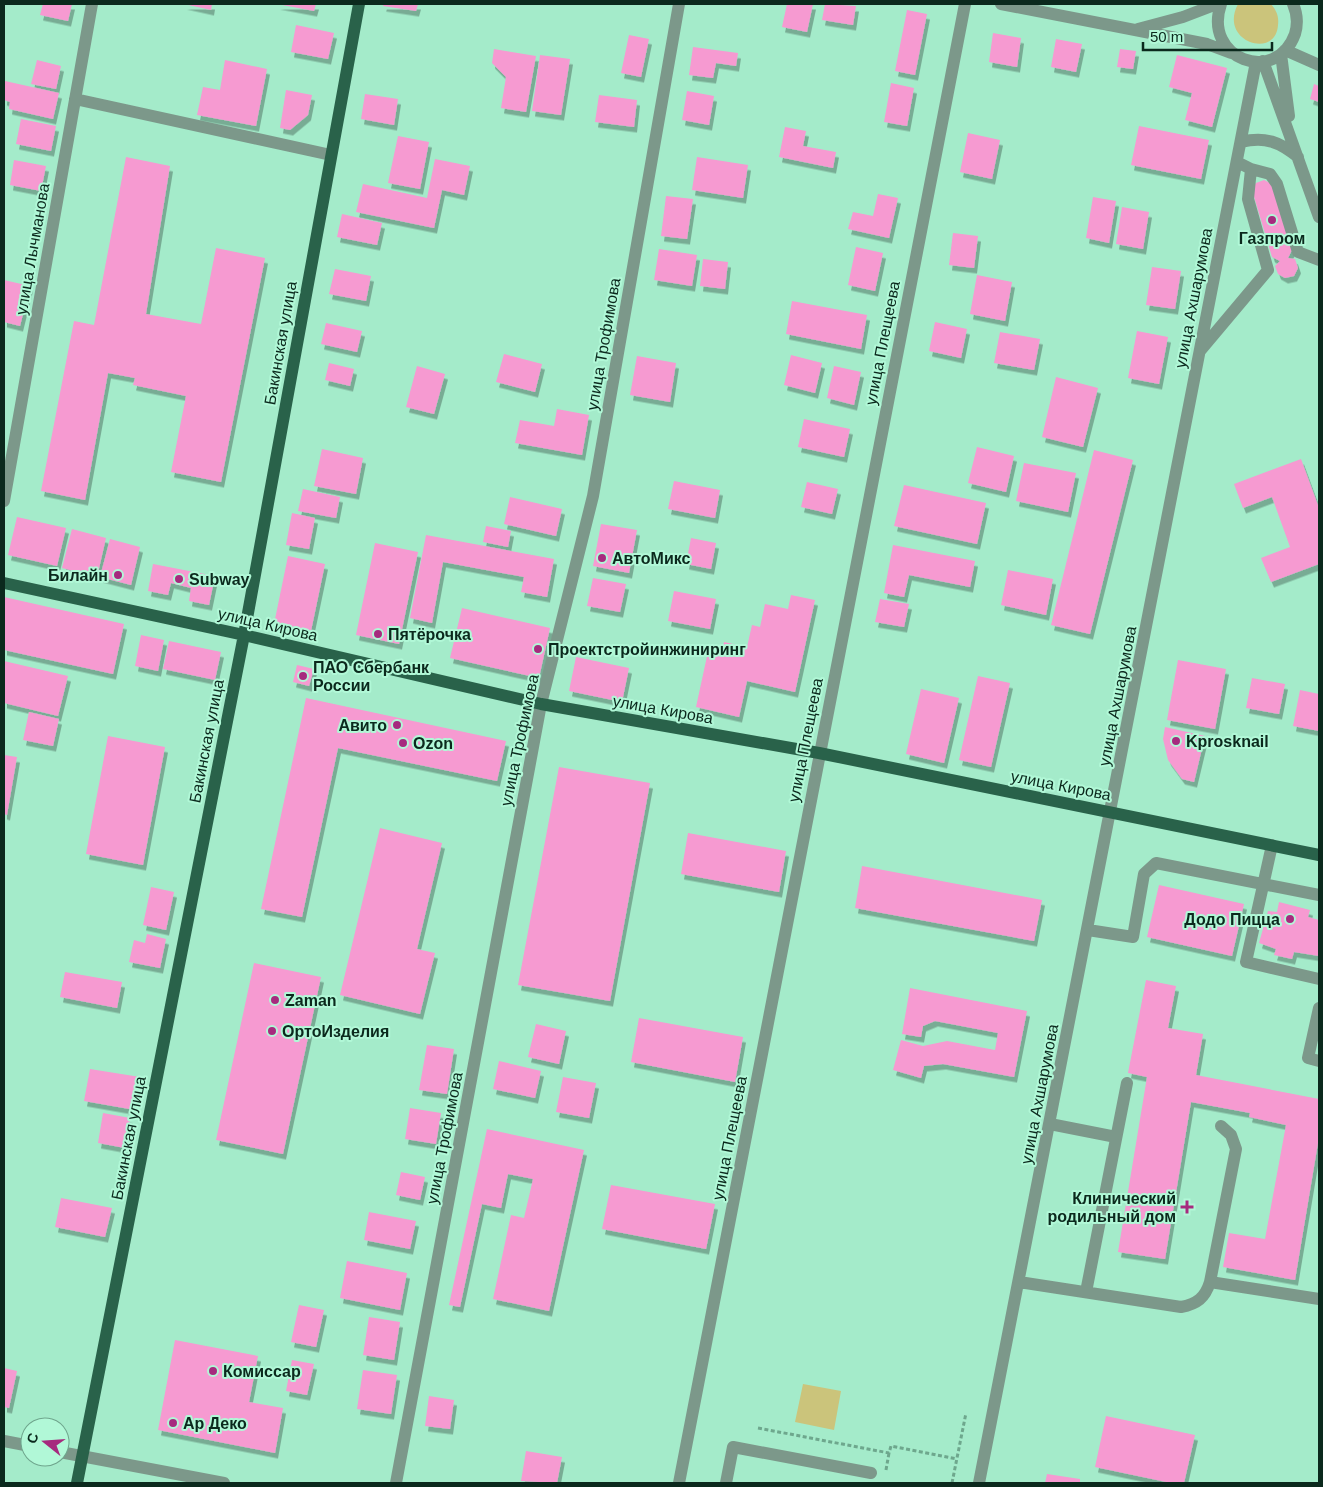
<svg xmlns="http://www.w3.org/2000/svg" width="1323" height="1487" viewBox="0 0 1323 1487" font-family="Arial,sans-serif">
<style>
.green{fill:#cbc47b}
.building{fill:#f69ad1;filter:url(#shadow)}
.lines{fill:none;stroke-linecap:round;stroke-linejoin:round}
.path{stroke:#6ea78d;stroke-width:3;stroke-dasharray:4 2.5;stroke-linecap:butt}
.minor{stroke:#7c988a;stroke-width:12}
.major{stroke:#29624a;stroke-width:12}
.poi-dot{fill:#a62a7e;stroke:#b1f8d7;stroke-width:2}
.labels{text-anchor:middle;stroke-width:4;stroke-linejoin:round;paint-order:stroke}
.poi-label{font-size:16px;font-weight:bold;fill:#0b291d;stroke:#b1f8d7;text-anchor:start}
.street-label{font-size:16px;fill:#0b291d;stroke:#b1f8d7}
</style>
<defs>
<filter id="shadow"><feDropShadow dx="3" dy="5.5" stdDeviation="0" flood-color="#0004"/></filter>
</defs>
<rect width="100%" height="100%" fill="#a4ebca"/>
<!-- green -->
<path class="green" d="M1238 4H1271C1277 11 1279 17 1278 25 1276 60 1218 42 1238 4Z
M803 1384 841 1391 834 1430 795 1422Z"/>
<!-- building -->
<path class="building" d="M43 4H72L68 21 40 15Z
M184 4H212L211 10Z
M277 4H316L314 11Z
M384 4H418L416 11 383 6Z
M787 4H813L807 32 782 27Z
M825 4 856 6 853 25 822 20Z
M907 10 927 14 915 75 895 71Z
M296 25 334 33 328 59 291 52Z
M993 33 1021 38 1017 67 989 62Z
M629 35 649 39 641 77 621 73Z
M1056 39 1082 44 1076 72 1051 67Z
M693 47 738 53 736 66 716 63 713 78 689 75Z
M494 49 536 56 526 112 501 108 506 77 492 63Z
M1120 49 1136 51 1133 69 1117 67Z
M540 55 570 59 561 115 532 111Z
M1177 55 1227 68 1212 127 1185 120 1192 93 1169 87Z
M37 60 61 66 56 89 31 84Z
M225 60 267 69 256 126 197 115 203 87 220 90Z
M5 81 59 93 53 119 9 109 10 102 4 100Z
M891 83 914 88 907 126 884 122Z
M1314 84 1319 86V102L1310 99Z
M286 90 312 95 308 115 290 130 280 128Z
M687 91 714 96 709 125 682 120Z
M365 94 398 99 394 125 361 119Z
M599 95 637 100 634 127 595 122Z
M21 119 56 126 51 151 16 144Z
M1139 126 1209 140 1201 179 1131 165Z
M785 127 806 131 803 146 836 152 833 168 779 157Z
M968 133 1000 140 992 179 960 172Z
M398 136 429 142 420 189 388 183Z
M126 157 170 166 146 314 201 324 216 248 265 258 221 482 171 472 186 396 133 385 135 378 108 373 85 500 41 491 74 321 94 325Z
M697 157 748 165 743 198 692 190Z
M435 159 470 166 464 195 442 190 434 228 356 212 363 184 427 198Z
M14 160 46 166 41 191 10 185Z
M1264 180 1272 184 1292 250 1288 258 1295 259 1298 268 1294 276 1285 278 1278 274 1275 266 1280 261 1272 257 1252 190 1256 183Z
M878 194 898 198 889 238 848 229 853 212 873 216Z
M666 196 693 199 687 239 661 236Z
M1093 197 1116 201 1109 243 1086 238Z
M1122 207 1149 212 1143 249 1116 244Z
M342 214 382 223 377 245 337 237Z
M953 233 978 236 974 268 949 265Z
M856 247 883 253 875 291 848 285Z
M659 249 697 255 692 286 654 280Z
M703 259 728 262 725 289 700 286Z
M1152 267 1181 271 1175 309 1146 305Z
M335 269 371 276 366 301 329 294Z
M977 275 1012 282 1005 321 970 314Z
M4 280 30 286 20 326 4 322Z
M792 301 867 315 861 349 786 334Z
M935 322 967 329 961 358 929 351Z
M326 323 362 331 357 352 321 344Z
M1137 331 1168 337 1159 384 1128 378Z
M1000 332 1040 339 1034 370 994 363Z
M504 354 542 364 535 392 496 382Z
M791 355 822 363 815 393 784 385Z
M637 356 676 363 670 402 630 395Z
M329 363 354 369 350 386 325 380Z
M417 366 445 374 434 414 406 407Z
M834 366 861 372 854 405 827 398Z
M1056 377 1098 388 1083 447 1042 437Z
M557 409 589 415 582 455 515 443 520 420 554 426Z
M804 419 850 429 844 457 798 447Z
M977 447 1014 456 1006 492 968 483Z
M322 449 363 458 356 494 314 486Z
M1094 450 1133 460 1090 634 1051 625Z
M1301 459 1319 508V564L1271 582 1261 558 1290 547 1272 497 1243 508 1234 484Z
M1024 463 1076 473 1068 512 1016 501Z
M674 481 720 490 715 518 668 509Z
M807 482 838 489 832 514 801 507Z
M904 485 986 503 977 544 894 526Z
M303 489 340 497 336 518 298 511Z
M510 497 562 509 556 536 504 524Z
M292 513 315 518 309 549 286 545Z
M17 517 66 528 57 566 8 555Z
M601 524 637 530 629 573 593 566Z
M486 526 511 531 508 547 483 542Z
M72 529 106 538 97 577 62 568Z
M426 535 554 559 547 597 521 592 524 577 443 562 432 623 410 618Z
M691 538 716 543 711 569 686 564Z
M110 539 140 547 131 585 100 577Z
M375 543 418 552 399 644 356 635Z
M893 545 975 561 970 587 909 575 904 597 884 593Z
M288 556 325 564 311 631 274 624Z
M153 564 215 576 209 605 189 601 191 588 171 583 168 595 148 591Z
M1008 570 1053 579 1046 615 1001 605Z
M593 578 626 584 620 612 587 606Z
M674 591 716 599 710 629 668 621Z
M791 595 815 600 795 692 747 681 739 717 696 707 709 647 722 650 724 642 747 647 752 625 760 627 765 604 788 609Z
M4 597 124 624 113 674 4 650Z
M880 599 909 604 904 627 875 622Z
M462 608 550 628 539 678 450 658Z
M141 635 164 640 158 671 135 666Z
M169 641 221 652 215 680 163 669Z
M576 657 629 668 622 702 569 691Z
M1178 660 1226 669 1215 729 1167 720Z
M4 661 68 676 58 716 4 703Z
M297 665 314 669 309 686 293 682Z
M978 676 1010 683 991 767 959 760Z
M1252 678 1285 684 1279 714 1246 708Z
M921 689 959 698 944 763 906 754Z
M1300 690 1319 694V731L1293 726Z
M306 698 506 741 497 781 338 748 302 917 261 909Z
M29 712 59 719 53 746 23 740Z
M1165 727 1205 736 1194 782 1182 779 1168 760 1163 739Z
M108 736 165 747 143 865 86 854Z
M4 755 17 757 7 815 4 814Z
M559 767 650 783 610 1001 518 985Z
M380 828 442 843 417 949 435 953 420 1014 340 995Z
M688 833 786 851 779 892 681 874Z
M862 866 1042 900 1034 941 855 908Z
M1159 885 1244 904 1232 956 1147 937Z
M151 887 174 892 166 930 143 925Z
M1279 902 1310 910 1308 917 1319 920V956L1294 952 1292 959 1274 955 1276 949 1259 943 1268 911 1277 912Z
M147 934 166 939 160 968 129 962 134 940 145 943Z
M254 963 321 977 283 1154 216 1140Z
M65 972 122 982 117 1008 60 997Z
M1146 980 1176 986 1168 1028 1203 1034 1196 1075 1319 1099V1137L1295 1280 1223 1267 1229 1233 1265 1239 1286 1125 1249 1117 1250 1113 1191 1102 1165 1259 1118 1252 1147 1077 1128 1073Z
M910 988 1027 1011 1014 1077 943 1064 924 1066 921 1078 893 1070 901 1040 923 1046 947 1041 995 1050 998 1033 935 1021 923 1026 921 1037 902 1034Z
M639 1018 743 1037 735 1082 631 1062Z
M536 1024 566 1031 559 1064 528 1057Z
M427 1045 454 1049 447 1094 419 1090Z
M499 1061 541 1071 535 1098 493 1089Z
M90 1069 140 1077 135 1110 84 1101Z
M563 1077 596 1083 589 1118 556 1112Z
M410 1108 441 1113 436 1144 405 1139Z
M103 1113 130 1118 125 1148 98 1143Z
M487 1129 584 1150 549 1311 493 1299 511 1215 524 1218 533 1179 508 1174 501 1208 482 1204 460 1307 449 1305Z
M401 1172 425 1177 420 1200 396 1195Z
M611 1185 715 1204 706 1249 602 1229Z
M61 1198 112 1208 105 1237 55 1227Z
M369 1212 416 1221 410 1249 364 1240Z
M347 1261 407 1273 400 1310 340 1298Z
M299 1305 324 1310 316 1347 291 1342Z
M369 1317 400 1322 394 1360 363 1355Z
M175 1340 258 1356 249 1402 283 1408 275 1453 158 1430Z
M292 1360 314 1364 307 1395 286 1391Z
M4 1368 17 1371 9 1408 4 1407Z
M363 1370 397 1375 391 1414 357 1409Z
M429 1396 454 1400 450 1429 425 1426Z
M1106 1416 1195 1435 1184 1483H1171L1095 1467Z
M526 1451 562 1457 557 1483 521 1481Z
M1047 1474 1080 1479V1483H1045Z"/>
<g class="lines">
<!-- path -->
<path class="path" d="M758 1428 889 1453 891 1446 957 1459
M886 1470 889 1453
M952 1483 966 1413"/>
<!-- minor -->
<path class="minor" d="M1001 4 1207 44 1231 53
M1221 4C1202 59 1276 86 1295 34 1298 24 1297 13 1293 4
M1138 29 1183 17 1217 4
M1285 50 1319 65
M1281 54 1289 116
M1263 61 1319 217
M75 99 331 155
M1241 142C1265 136 1280 142 1298 157
M1251 169 1270 174 1277 184 1298 252 1319 260
M1200 351 1268 270 1248 199 1251 169 1237 162
M4 501 92 4
M1272 845 1246 962 1319 979
M1088 930 1133 937 1144 874 1156 863 1319 895
M1319 1008 1308 1058 1319 1061
M1050 1124 1116 1137
M1019 1282 1181 1307C1197 1304 1205 1298 1210 1282L1236 1149 1231 1135 1221 1126
M1210 1282 1319 1299
M1086 1292 1127 1083
M4 1441 30 1446
M60 1452 224 1483
M396 1483 541 704 593 496 679 4
M679 1483 965 4
M726 1483 733 1447 871 1473
M979 1483 1256 62"/>
<!-- major -->
<path class="major" d="M4 583 244 635 541 704 819 753 1319 855
M77 1483 244 635 359 4"/>
</g>
<!-- markers -->
<g class="poi-dot">
<circle cx="1272" cy="220" r="5"/>
<circle cx="602" cy="558" r="5"/>
<circle cx="118" cy="575" r="5"/>
<circle cx="179" cy="579" r="5"/>
<circle cx="378" cy="634" r="5"/>
<circle cx="538" cy="649" r="5"/>
<circle cx="303" cy="676" r="5"/>
<circle cx="397" cy="725" r="5"/>
<circle cx="1176" cy="741" r="5"/>
<circle cx="403" cy="743" r="5"/>
<circle cx="1290" cy="919" r="5"/>
<circle cx="275" cy="1000" r="5"/>
<circle cx="272" cy="1031" r="5"/>
<path d="M1184.5 1199.5h5v5h5v5h-5v5h-5v-5h-5v-5h5z"/>
<circle cx="213" cy="1371" r="5"/>
<circle cx="173" cy="1423" r="5"/>
</g>
<g class="labels">
<!-- poi labels -->
<g class="poi-label">
<text x="1272" y="244" text-anchor="middle">Газпром</text>
<text x="612" y="564">АвтоМикс</text>
<text x="108" y="581" text-anchor="end">Билайн</text>
<text x="189" y="585">Subway</text>
<text x="388" y="640">Пятёрочка</text>
<text x="548" y="655">Проектстройинжиниринг</text>
<text x="313" y="673">ПАО Сбербанк<tspan x="313" dy="18">России</tspan></text>
<text x="387" y="731" text-anchor="end">Авито</text>
<text x="1186" y="747">Kprosknail</text>
<text x="413" y="749">Ozon</text>
<text x="1280" y="925" text-anchor="end">Додо Пицца</text>
<text x="285" y="1006">Zaman</text>
<text x="282" y="1037">ОртоИзделия</text>
<text x="1176" y="1204" text-anchor="end">Клинический<tspan x="1176" dy="18">родильный дом</tspan></text>
<text x="223" y="1377">Комиссар</text>
<text x="183" y="1429">Ар Деко</text>
</g>
<!-- street labels -->
<g class="street-label">
<text transform="translate(32 249) rotate(-80)" y="6">улица Лычманова</text>
<text transform="translate(1193 298) rotate(-79)" y="6">улица Ахшарумова</text>
<text transform="translate(280 343) rotate(-80)" y="6">Бакинская улица</text>
<text transform="translate(882 343) rotate(-79)" y="6">улица Плещеева</text>
<text transform="translate(603 344) rotate(-80)" y="6">улица Трофимова</text>
<text transform="translate(268 624) rotate(13)" y="6">улица Кирова</text>
<text transform="translate(1117 696) rotate(-79)" y="6">улица Ахшарумова</text>
<text transform="translate(663 709) rotate(10)" y="6">улица Кирова</text>
<text transform="translate(519 740) rotate(-78)" y="6">улица Трофимова</text>
<text transform="translate(805 740) rotate(-79)" y="6">улица Плещеева</text>
<text transform="translate(206 741) rotate(-79)" y="6">Бакинская улица</text>
<text transform="translate(1061 785) rotate(11)" y="6">улица Кирова</text>
<text transform="translate(1039 1094) rotate(-79)" y="6">улица Ахшарумова</text>
<text transform="translate(128 1138) rotate(-79)" y="6">Бакинская улица</text>
<text transform="translate(444 1138) rotate(-79)" y="6">улица Трофимова</text>
<text transform="translate(729 1138) rotate(-79)" y="6">улица Плещеева</text>
</g>
</g>
<!-- border -->
<rect width="1323" height="1487" fill="none" stroke="#0b291d" stroke-width="10"/>
<!-- north arrow -->
<g transform="translate(45 1442) rotate(287)"><circle r="24" fill="#b1f8d7" stroke="#6fa58d"/>
<path d="M0-4L9 19L0 12L-9 19Z" fill="#a62a7e"/>
<text y="-8" font-size="14" font-weight="bold" text-anchor="middle" fill="#0b291d">С</text>
</g>
<!-- scale -->
<path d="M1143 42v8h129v-8" fill="none" stroke="#0b291d" stroke-width="2.5"/>
<text x="1150" y="42" font-size="15" fill="#0b291d" stroke="#b1f8d7" stroke-width="4" paint-order="stroke">50 m</text>
</svg>
